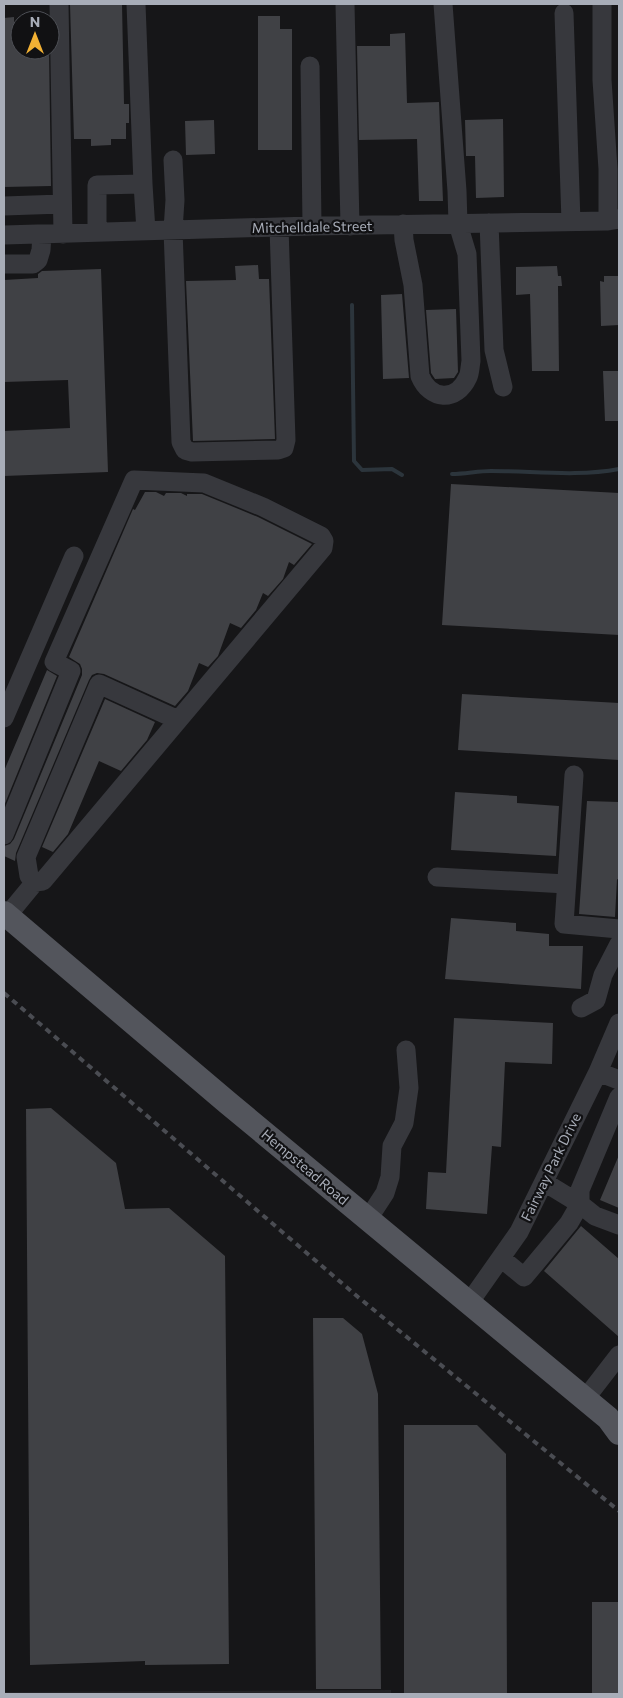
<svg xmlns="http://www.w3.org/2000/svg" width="623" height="1698" viewBox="0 0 623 1698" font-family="Commissioner,sans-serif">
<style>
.built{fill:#222225}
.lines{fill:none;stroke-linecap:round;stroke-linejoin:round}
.stream{stroke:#2c353c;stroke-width:4}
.building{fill:#404145}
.minor{stroke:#37383d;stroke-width:19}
.major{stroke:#53555c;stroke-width:24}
.rail{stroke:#4a4c52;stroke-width:4;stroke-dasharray:6 5;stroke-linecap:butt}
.labels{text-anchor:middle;stroke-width:4.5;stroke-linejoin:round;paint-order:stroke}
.street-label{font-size:14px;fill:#a8adb8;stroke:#111113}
</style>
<rect width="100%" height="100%" fill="#161618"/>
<!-- built -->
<path class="built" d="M391 1690V1694H4V1692Z"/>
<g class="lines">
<!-- stream -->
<path class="stream" d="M352 305 354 461 362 470 392 469 402 475
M452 474C465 474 478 471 491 471 534 471 577 477 619 469"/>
</g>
<!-- building -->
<path class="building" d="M70 4H122L124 104H129V123H126V139H111V145L91 146V139H74Z
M258 16H280V29H292V150H258Z
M14 17V45H20V50H49L51 186 4 187V18Z
M405 33 407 103 439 102 443 201H419L417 139 359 140 357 46H390V34Z
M503 119 504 197 476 198 475 156H466L465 120Z
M214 120 215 154 186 155 185 121Z
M258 265 259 279H269L275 439 193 441 186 281 236 280 235 266Z
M557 266 558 276H561L562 286H558L559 371H532L530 294 516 295V267Z
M101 269 108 472 4 476V431L70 428 68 380 4 382V280L38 278V274L42 271Z
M604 276H619V325L601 326 600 281 604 282Z
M402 294 409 378 383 379 381 295Z
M456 309 458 372 454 378 435 379 431 373 426 310Z
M603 371H619V421H605Z
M451 484 619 493V635L442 625Z
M145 492H156L164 496 166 493H181L187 496V494H202L258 517 312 544 294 565 289 562 283 579 268 596 263 593 256 610 241 628 230 623 218 656 208 667 199 663 188 691 175 706 104 674 97 673 92 675 89 680 16 853 15 861 4 856V846L10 844 14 839 82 675V669L80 664 69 657 133 509 135 510Z
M47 670 57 676 4 806V771Z
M462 694 619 703V760L458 750Z
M105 699 155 722 147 740 121 771 99 761 68 834 53 852 42 847Z
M455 792 517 796V803L559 806 556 856 451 850Z
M587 801 619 802V880L617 879 615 917 579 914Z
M451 918 516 923V931L549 934V946H583L581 989 445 979Z
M454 1018 553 1023 552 1064 505 1062 501 1147 492 1146 487 1214 426 1209 428 1172 446 1173Z
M51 1108 116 1163 125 1209 169 1208 225 1256 229 1664 145 1665V1661L30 1665 26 1109Z
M619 1155V1208L600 1200Z
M581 1226 619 1259V1337L544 1271Z
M313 1318H343L362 1334 378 1394 381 1689H316Z
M404 1425H477L506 1454 507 1694H404Z
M592 1602H619V1694H592Z"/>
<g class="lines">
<!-- minor -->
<path class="minor" d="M59 4 63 234
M136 4 143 184
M345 4 350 226
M602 4V80L608 169V221
M564 13 571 222
M310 66 312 226
M173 160 175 200 173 230 181 442 185 450 192 452 278 450 284 448 286 440 279 227
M4 206 62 204
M489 223 494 350 503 387
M403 224 404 240 413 285 420 376C430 400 456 403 468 377 470 373 470 366 471 361L467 254 458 224 457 191 443 4
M97 232V185L143 184 146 231
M4 235 311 226 606 221 619 219
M4 264H33L38 260 41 250 42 234
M4 718 74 556
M574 775 564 924 619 929
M4 835 71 671 54 662 134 480 204 483 263 507 321 536 324 541 323 548 43 881 35 882 7 916
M437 877 566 884
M35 882 29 876 26 857 99 684 178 720
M581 1008 596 1000 603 975 619 944
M598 1072 619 1080
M619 1097 580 1190V1204L595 1216 619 1225
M368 1219 385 1193 390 1177 392 1146 404 1123 409 1088 406 1050
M501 1258 524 1277 569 1223 580 1204 544 1182
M469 1303 519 1232 598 1072 619 1023
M585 1399 619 1355"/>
<!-- major -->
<path class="major" d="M4 913 228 1103 608 1418 619 1433"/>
<!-- rail -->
<path class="rail" d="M4 993 358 1297 619 1511"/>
</g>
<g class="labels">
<!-- street labels -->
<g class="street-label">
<text transform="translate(312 227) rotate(-1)" y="5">Mitchelldale Street</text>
<text transform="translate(305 1167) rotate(40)" y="5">Hempstead Road</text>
<text transform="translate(551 1167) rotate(-64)" y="5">Fairway Park Drive</text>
</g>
</g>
<!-- border -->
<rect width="623" height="1698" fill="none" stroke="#a8adb8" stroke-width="10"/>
<!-- north arrow -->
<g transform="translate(35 35)"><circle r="24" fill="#111113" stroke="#4d4f55"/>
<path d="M0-4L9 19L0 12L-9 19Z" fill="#f2b134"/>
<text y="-8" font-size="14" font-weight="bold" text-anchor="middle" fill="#a8adb8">N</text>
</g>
</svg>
